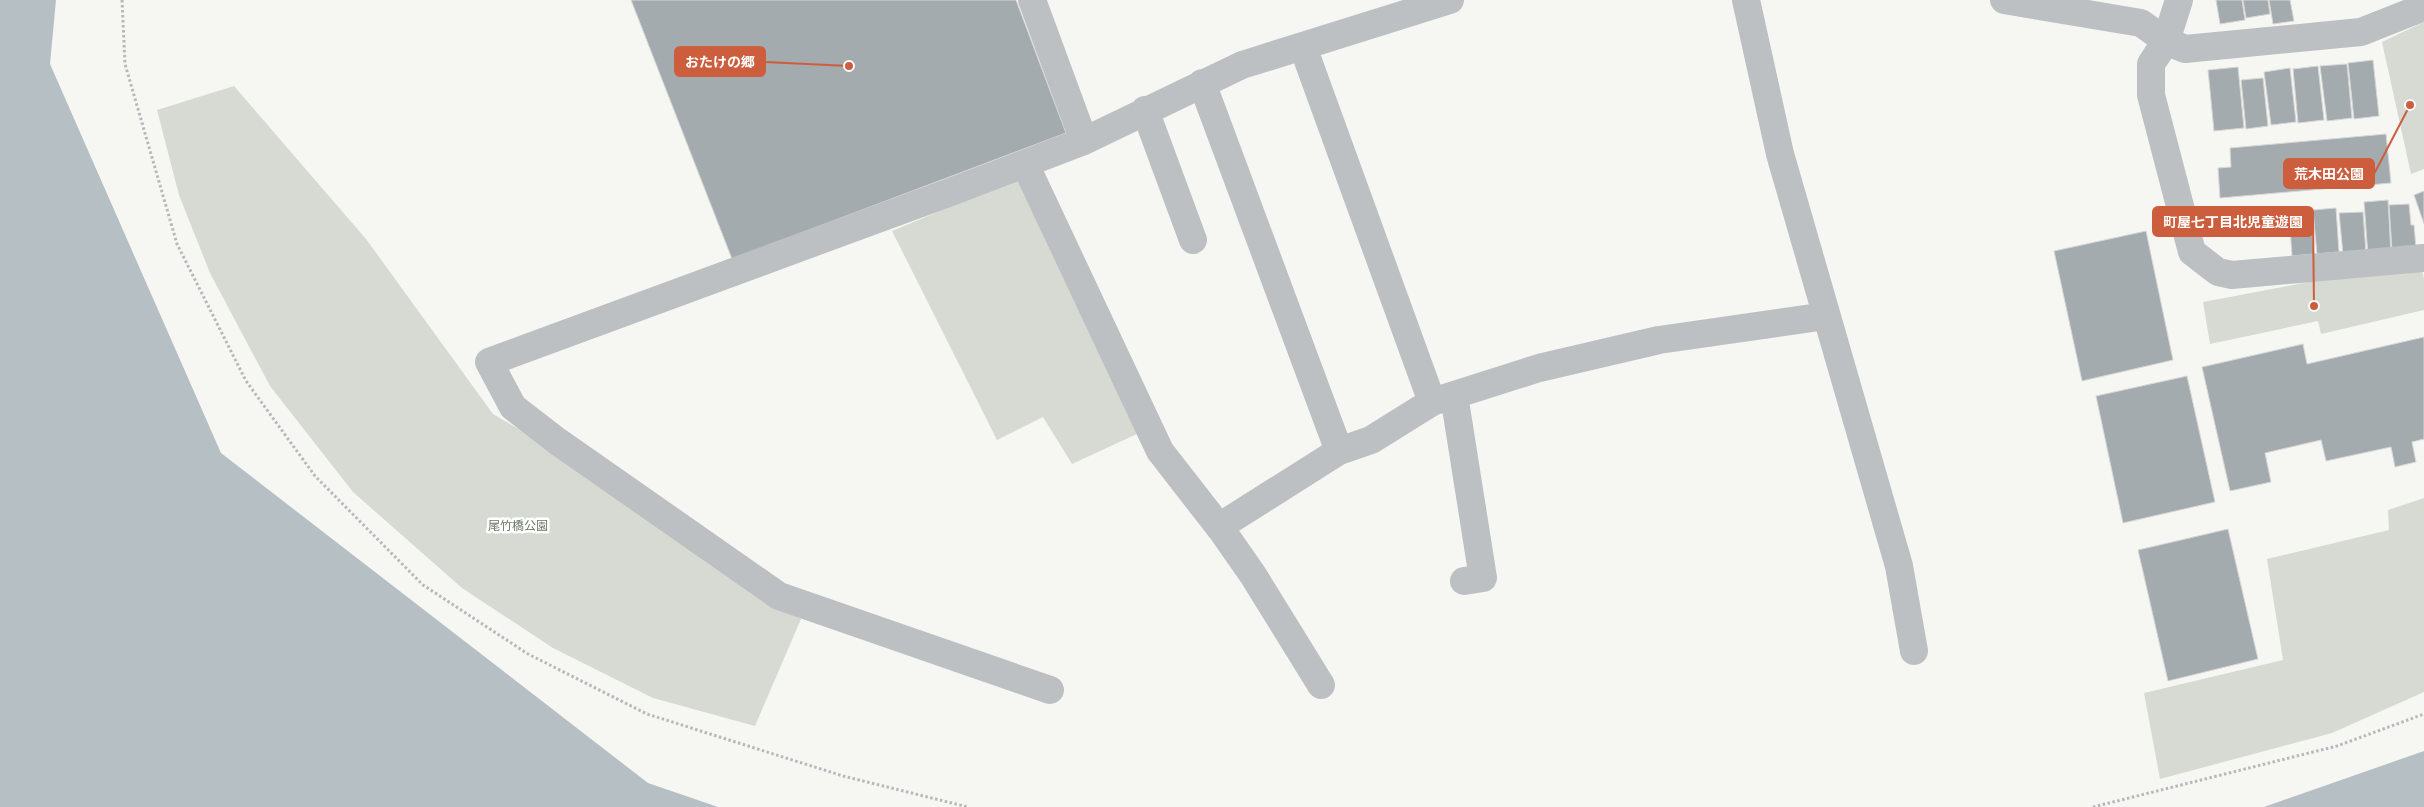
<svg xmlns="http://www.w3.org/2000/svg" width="2424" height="807" viewBox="0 0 2424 807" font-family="Overpass,'Noto Sans JP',sans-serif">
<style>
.green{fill:#d6dad3}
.water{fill:#b6c0c4}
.building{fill:#a4abaf;stroke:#d7d7d6}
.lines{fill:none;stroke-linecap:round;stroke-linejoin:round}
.path{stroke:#b6b9bb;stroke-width:3;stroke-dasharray:2.5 2.5;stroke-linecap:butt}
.minor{stroke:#bcc0c2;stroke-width:28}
.labels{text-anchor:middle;stroke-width:5;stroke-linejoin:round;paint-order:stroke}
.park-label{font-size:12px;fill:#6a7867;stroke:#fff}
.leader{fill:none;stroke:#cc5e3e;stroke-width:2}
.callout-dot{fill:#cc5e3e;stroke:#fff;stroke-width:2}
.callout{fill:#cc5e3e;stroke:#cc5e3e;stroke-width:2}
.callout-label{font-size:14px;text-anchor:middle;font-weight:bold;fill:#fff}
</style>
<rect width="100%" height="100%" fill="#f6f6f3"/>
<!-- green -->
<path class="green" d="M2424 22V169L2411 174 2382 42Z
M234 86 366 239 493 414 559 453 801 619 755 726 653 698 553 648 462 588 353 492 270 386 210 273 179 195 157 110Z
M1014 180 1026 185 1139 433 1072 464 1043 417 997 440 892 231Z
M2420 261 2424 279V310L2321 334 2318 321 2210 344 2203 302Z
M2424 498V692L2332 733 2160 779 2144 693 2283 660 2267 559 2389 530 2388 510Z"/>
<!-- water -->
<path class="water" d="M0 0H56L50 64 221 453 648 783 718 807H0Z
M2424 751V807H2264Z"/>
<!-- building -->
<path class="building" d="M631 0H1016L1066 133 732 259Z
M2216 0H2242L2245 20 2220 24Z
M2243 0H2268L2270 14 2246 18Z
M2269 0H2290L2294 21 2273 24Z
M2373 60 2379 116 2354 119 2348 63Z
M2347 64 2352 118 2327 121 2320 66Z
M2318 66 2324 120 2298 123 2293 69Z
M2238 67 2244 128 2214 131 2208 70Z
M2290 68 2296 122 2271 125 2264 72Z
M2263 78 2268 126 2246 129 2241 80Z
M2386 134 2391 183 2220 198 2218 168 2231 167 2230 148Z
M2424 191V224L2414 195Z
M2388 200 2391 254 2368 256 2364 202Z
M2409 204 2411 225H2414L2416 248 2392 250 2389 205Z
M2336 208 2339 252 2317 254 2313 210Z
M2310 211 2314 254 2292 256 2289 213Z
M2363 212 2366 253 2343 254 2339 213Z
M2146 231 2173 360 2082 381 2054 251Z
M2424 337V439L2412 442 2416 462 2395 467 2391 447 2326 461 2321 440 2265 453 2271 482 2230 491 2202 367 2303 344 2307 364Z
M2187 376 2215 502 2123 523 2096 396Z
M2228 529 2258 659 2168 681 2138 550Z"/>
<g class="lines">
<!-- path -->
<path class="path" d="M122 0 125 64 177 244 246 381 315 476 423 585 528 654 647 714 843 776 968 807
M2093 807 2337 746 2424 714"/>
<!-- minor -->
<path class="minor" d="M1032 0 1084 141
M1746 0 1780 154 1899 566 1914 651
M2004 0 2141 23 2166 41 2185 49 2361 32 2424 7
M2179 0 2166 41 2151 64V95L2192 252 2218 272 2232 275 2424 258
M1303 47 1432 402
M1202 83 1339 451
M1145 110 1193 240
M1025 164 1160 451 1223 532 1253 575 1321 685
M1454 395 1483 578 1464 581
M1219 527 1339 451 1371 440 1432 402 1539 368 1659 340 1826 316
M1050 690 779 596 557 441 513 407 489 362 948 193 1084 141 1242 65 1450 0"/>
</g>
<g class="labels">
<!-- park labels -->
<g class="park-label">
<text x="518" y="530">尾竹橋公園</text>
</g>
</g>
<!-- callouts -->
<path class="leader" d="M849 66L765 62M2410 105L2374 174M2314 306L2313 222"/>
<g class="callout-dot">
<circle cx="849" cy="66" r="5"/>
<circle cx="2410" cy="105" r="5"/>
<circle cx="2314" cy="306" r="5"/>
</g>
<g class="callout">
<rect x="675" y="47" width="90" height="29" rx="5"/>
<rect x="2284" y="159" width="90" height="29" rx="5"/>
<rect x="2153" y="207" width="160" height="29" rx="5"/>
</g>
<g class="callout-label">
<text x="720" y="67">おたけの郷</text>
<text x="2329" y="179">荒木田公園</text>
<text x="2233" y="227">町屋七丁目北児童遊園</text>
</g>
</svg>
